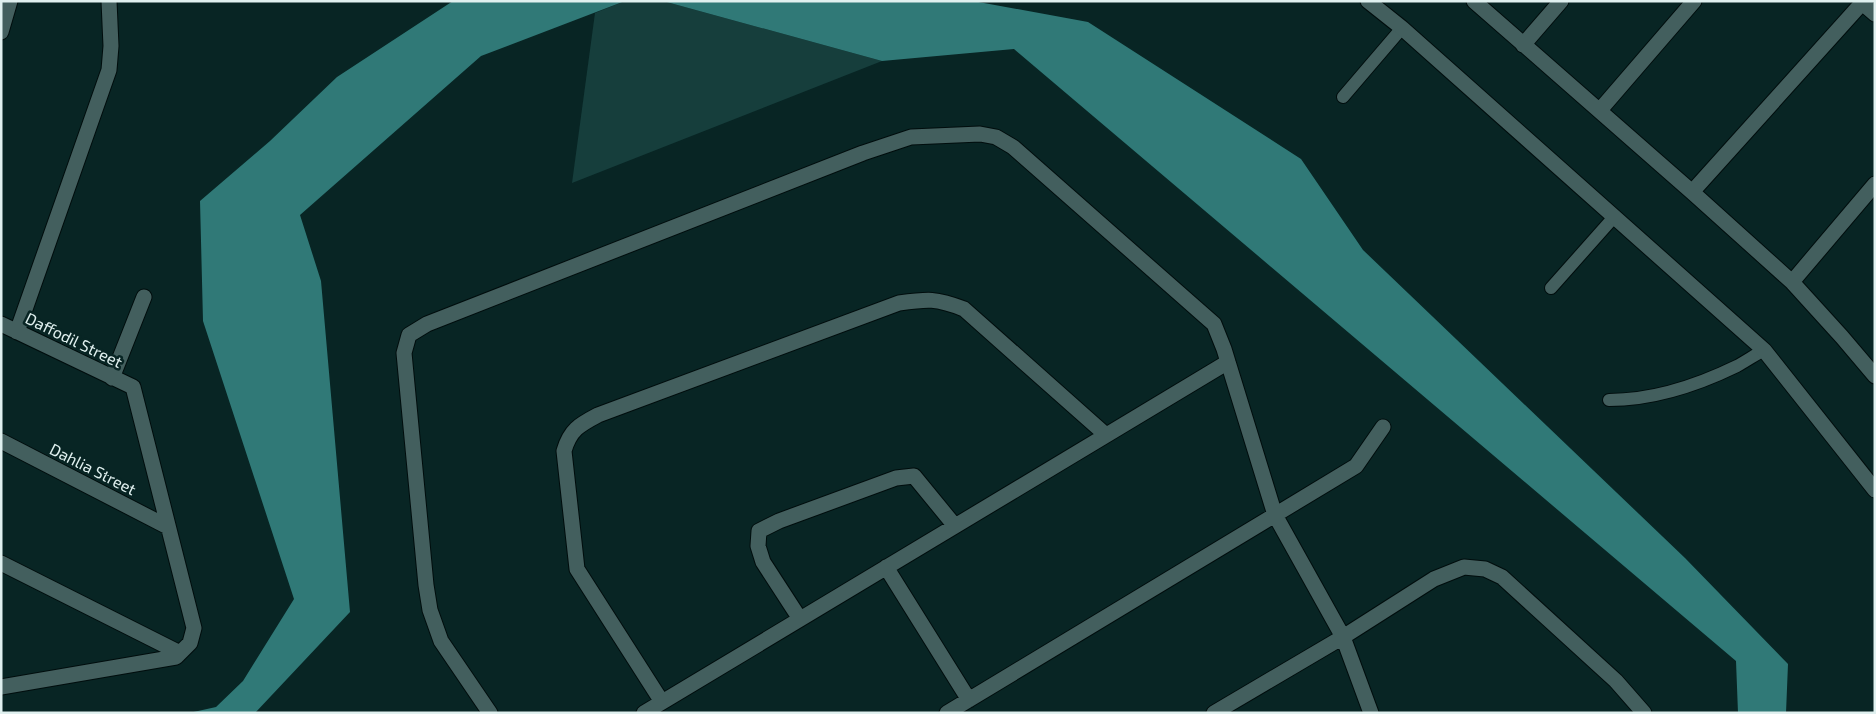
<svg xmlns="http://www.w3.org/2000/svg" width="1876" height="714" viewBox="0 0 1876 714" font-family="'Exo 2',sans-serif">
<style>
.green{fill:#163e3c}
.water{fill:#307977}
.lines{fill:none;stroke-linecap:round;stroke-linejoin:round}
.lane-casing{stroke:#000d0d;stroke-width:14}
.street-casing{stroke:#000d0d;stroke-width:17}
.lane{stroke:#435f5e;stroke-width:12}
.street{stroke:#435f5e;stroke-width:15}
.labels{text-anchor:middle;stroke-width:5;stroke-linejoin:round;paint-order:stroke}
.street-label{font-size:16px;fill:#e0f0ef;stroke:#082524}
</style>
<rect width="100%" height="100%" fill="#082524"/>
<!-- green -->
<path class="green" d="M625 1H663L882 61 572 183 595 13Z"/>
<!-- water -->
<path class="water" d="M453 1H625L481 56 300 215 321 281 350 612 255 713H189L216 707 243 681 294 599 203 321 200 201 270 141 337 77Z
M663 1H973L1088 22 1301 159 1363 250 1685 558 1788 664 1786 713H1738L1736 661 1014 49 882 61Z"/>
<g class="lines">
<defs>
<path id="lane" d="M1343 97 1402 28
M1551 288 1614 217
M1609 400C1653 400 1698 385 1737 366 1746 361 1755 355 1764 350"/>
<path id="street" d="M1368 1 1402 28 1764 350 1875 490
M1474 1 1692 192 1792 282 1842 337 1875 376
M1860 1 1875 14
M1 32 10 1
M1523 45 1561 1
M1600 110 1694 1
M1692 192 1862 3
M1792 282 1875 184
M1 324 133 387 194 628 190 643 176 657 1 687
M17 332 109 70 111 46 109 1
M112 378 144 297
M1 441 168 527
M1 563 180 653
M886 567 969 700
M800 619 763 562 758 546 759 531 779 521 896 478 914 476 955 526
M662 702 577 569 564 451C570 430 579 425 598 415L899 303C928 299 936 298 964 309L1106 435
M490 713 441 641 430 610 426 585 404 353 409 335 427 324 863 153 911 137 980 134 996 137 1013 147 1214 324 1224 349 1275 515 1343 637 1371 713
M644 713 1228 362
M947 713 1356 466 1383 427
M1214 713 1343 637 1434 579 1464 567 1485 569 1502 577 1616 681 1644 713"/>
</defs>
<!-- lane casing -->
<use href="#lane" class="lane-casing"/>
<!-- street casing -->
<use href="#street" class="street-casing"/>
<!-- lane -->
<use href="#lane" class="lane"/>
<!-- street -->
<use href="#street" class="street"/>
</g>
<g class="labels">
<!-- street labels -->
<g class="street-label">
<text transform="translate(74 340) rotate(26)" y="6">Daffodil Street</text>
<text transform="translate(93 469) rotate(27)" y="6">Dahlia Street</text>
</g>
</g>
<!-- border -->
<rect width="1876" height="714" fill="none" stroke="#e0f0ef" stroke-width="5"/>
</svg>
